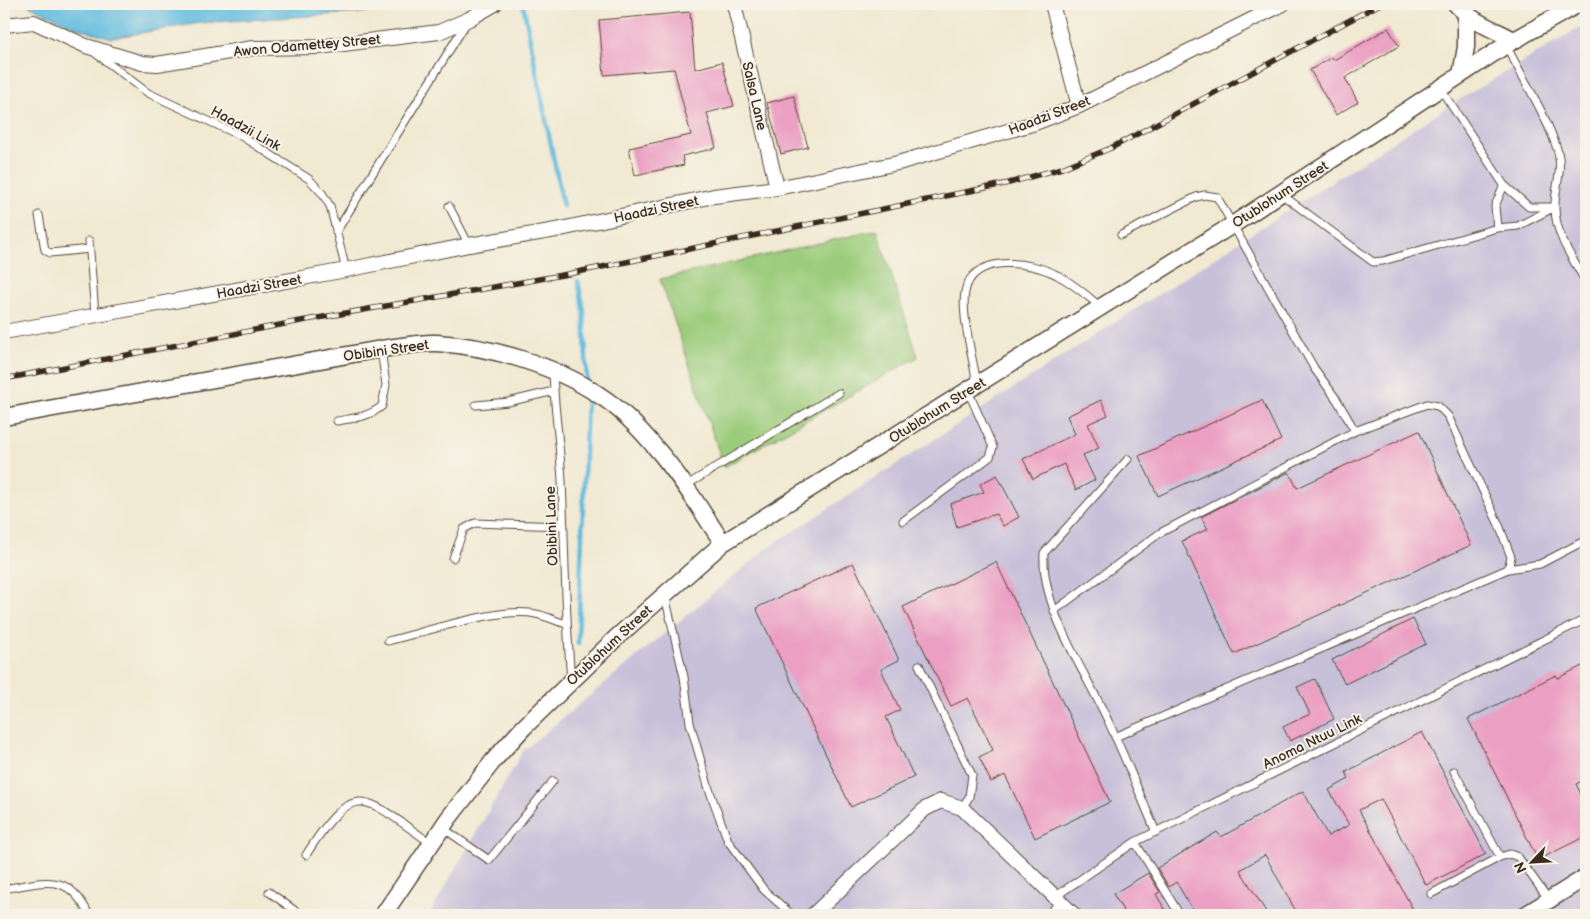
<svg xmlns="http://www.w3.org/2000/svg" width="1590" height="919" viewBox="0 0 1590 919" font-family="'Balsamiq Sans',sans-serif">
<style>
.industrial{fill:#c7c0d9}
.green{fill:#9bcc7c;stroke:#6b7b4d}
.water{fill:#61bbdf;stroke:#4e727e}
.lines{fill:none;stroke-linecap:round;stroke-linejoin:round}
.stream{stroke:#61bbdf;stroke-width:4.5}
.building{fill:#eb9fc3}
.service-casing{stroke:#564739;stroke-width:9}
.minor-casing{stroke:#564739;stroke-width:16}
.tertiary-casing{stroke:#564739;stroke-width:19}
.service{stroke:#fff;stroke-width:7}
.minor{stroke:#fff;stroke-width:14}
.tertiary{stroke:#fff;stroke-width:16}
.rail-casing{stroke:#3b2a1e;stroke-width:5.5}
.rail{stroke:#f7f3e8;stroke-width:4;stroke-dasharray:11;stroke-linecap:butt}
.labels{text-anchor:middle;stroke-width:4;stroke-linejoin:round;paint-order:stroke}
.street-label{font-size:14px;fill:#3b2a1e;stroke:#f7f3e8}
</style>
<rect width="100%" height="100%" fill="#f7f3e8"/>
<filter id="ink" filterUnits="userSpaceOnUse"><feTurbulence type="fractalNoise" baseFrequency=".02" numOctaves="2"/><feDisplacementMap in="SourceGraphic" scale="10" xChannelSelector="R" yChannelSelector="G"/><feConvolveMatrix kernelMatrix="1 2 1 2 8 2 1 2 1" color-interpolation-filters="sRGB"/></filter>
<filter id="wash" filterUnits="userSpaceOnUse"><feTurbulence type="fractalNoise" baseFrequency=".0096" numOctaves="4" result="noise"/><feDisplacementMap in="SourceGraphic" scale="20" xChannelSelector="R" yChannelSelector="G"/><feGaussianBlur stdDeviation="1.12" result="paint"/><feColorMatrix in="noise" values="0 0 0 0 0 0 0 0 0 0 0 0 0 0 0 0 0 1.4 0 .05"/><feComposite in="paint" operator="in"/></filter>
<g filter="url(#wash)">
<rect width="100%" height="100%" fill="#f1e9d2"/>
<!-- industrial -->
<path class="industrial" d="M1586 24V915H429L523 751 769 547 1447 107Z"/>
<!-- green -->
<path class="green" d="M877 230 918 357 724 467 660 279Z"/>
<!-- water -->
<path class="water" d="M26 4H420L358 13 200 23 111 38 75 27Z"/>
<g class="lines">
<!-- stream -->
<path class="stream" d="M523 4 563 206
M578 281 584 311 587 383
M578 644 587 399"/>
</g>
<g id="blocks">
<!-- building -->
<path class="building" d="M690 12 695 69 722 62 734 106 707 113 716 148 682 156 684 165 635 175 629 148 691 135 674 69 604 75 599 20Z
M1388 28 1399 46 1345 78 1358 102 1336 115 1310 70 1332 57 1334 60Z
M794 96 808 147 781 154 767 103Z
M1101 400 1108 415 1088 424 1099 448 1083 455 1095 480 1076 490 1064 464 1033 479 1023 459 1075 434 1067 416Z
M1262 400 1281 440 1158 496 1139 456Z
M1419 431 1471 545 1234 654 1182 541 1208 529 1201 517 1289 472 1297 488Z
M997 475 1019 517 1003 526 996 514 957 527 950 504 984 492 980 484Z
M996 562 1110 802 1035 838 1005 775 991 782 979 757 993 750 968 698 951 706 903 607Z
M853 563 899 660 881 669 900 710 886 717 914 777 851 807 756 608Z
M1413 619 1426 644 1345 684 1332 660Z
M1586 664V779L1576 784 1586 805V836L1538 860 1468 719 1556 675 1558 678Z
M1315 679 1334 719 1290 741 1283 727 1310 714 1297 687Z
M1422 732 1486 854 1426 885 1381 799 1359 810 1416 915H1298L1265 855 1240 870 1268 915H1196L1176 882 1169 887 1157 868 1217 832 1221 837 1303 791 1328 836 1349 825 1329 790 1349 779 1346 772Z
M1148 873 1160 892 1156 894 1168 915H1126L1113 894Z"/>
</g>
</g>
<g filter="url(#ink)">
<use href="#blocks" fill-opacity="0" stroke="#564739" stroke-width="1"/>
<g class="lines">
<defs>
<path id="service" d="M1506 45C1523 79 1547 116 1558 152 1563 173 1554 189 1555 209 1556 237 1573 259 1586 282
M95 53 148 93 241 136 309 179 322 193 330 206 346 270
M1504 185 1529 207H1553
M1281 194 1373 262 1383 261 1497 228 1495 206 1504 185 1440 88
M449 206 469 245
M39 215 45 250 50 253 90 249
M1497 228 1518 226 1555 207
M336 232 467 22
M89 241 95 314
M553 371C554 408 560 444 562 481 565 547 565 613 571 679
M977 384C973 359 961 315 965 292 972 253 1031 261 1057 275 1073 283 1087 296 1101 307
M476 405 508 402 554 391
M337 421C354 418 369 417 382 406L386 385 381 349
M1128 459 1044 553C1041 610 1086 672 1109 723 1126 759 1140 795 1156 832
M685 486 839 393
M903 521 990 457 993 447 968 391
M453 558 464 529 475 523 564 526
M1508 569 1540 564 1586 540
M665 596 684 677 690 723 709 789 728 841 764 890 792 915
M1054 611 1160 533 1355 431
M388 641C425 632 502 606 536 614 546 616 556 621 566 624
M919 665 972 775 969 797 962 808
M1115 737 1508 569 1511 557 1499 525 1448 416 1438 406 1427 404 1355 431 1337 400 1314 368 1217 197 1205 195 1196 197 1121 235
M1454 771 1500 857
M443 828 489 860 553 781
M1135 842 1180 915
M306 855C357 775 364 798 431 843
M4 889C45 882 68 871 89 915
M269 892 301 915
M1431 894 1500 857 1510 854 1518 857 1549 900
M1056 896 1135 842 1586 619
M1048 915 1061 901"/>
<path id="minor" d="M734 4 777 188
M1052 4 1079 106
M4 25 34 22 86 46 142 63 157 64 253 48 319 47 439 32 469 19 495 4
M4 332 346 270 469 245 556 230 714 196 777 188 898 163 1035 123 1079 106 1283 4
M813 915 925 809 941 801 962 808 1074 915"/>
<path id="tertiary" d="M1456 4C1472 22 1493 29 1514 40
M1461 75 1466 47V15
M4 417 381 349C399 347 419 342 437 343 490 346 556 366 599 395 620 408 639 428 655 447 681 476 701 511 723 543
M383 915 448 819 494 760 523 728 617 637 723 543 1234 224 1506 45 1578 4
M1525 915 1586 877"/>
</defs>
<!-- service casing -->
<use href="#service" class="service-casing"/>
<!-- minor casing -->
<use href="#minor" class="minor-casing"/>
<!-- tertiary casing -->
<use href="#tertiary" class="tertiary-casing"/>
<!-- service -->
<use href="#service" class="service"/>
<!-- minor -->
<use href="#minor" class="minor"/>
<!-- tertiary -->
<use href="#tertiary" class="tertiary"/>
<defs>
<path id="rail" d="M4 379 295 322 568 274 1009 183 1062 168 1111 148 1380 4"/>
</defs>
<!-- rail casing -->
<use href="#rail" class="rail-casing"/>
<!-- rail -->
<use href="#rail" class="rail"/>
</g>
</g>
<g class="labels">
<!-- street labels -->
<g class="street-label">
<text transform="translate(307 45) rotate(-5)" y="5">Awon Odamettey Street</text>
<text transform="translate(755 96) rotate(77)" y="5">Salsa Lane</text>
<text transform="translate(1049 115) rotate(-21)" y="5">Haadzi Street</text>
<text transform="translate(246 128) rotate(29)" y="5">Haadzii Link</text>
<text transform="translate(1280 194) rotate(-33)" y="5">Otublohum Street</text>
<text transform="translate(656 209) rotate(-12)" y="5">Haadzi Street</text>
<text transform="translate(259 286) rotate(-10)" y="5">Haadzi Street</text>
<text transform="translate(386 350) rotate(-8)" y="5">Obibini Street</text>
<text transform="translate(937 410) rotate(-32)" y="5">Otublohum Street</text>
<text transform="translate(551 526) rotate(-92)" y="5">Obibini Lane</text>
<text transform="translate(609 645) rotate(-43)" y="5">Otublohum Street</text>
<text transform="translate(1312 741) rotate(-26)" y="5">Anoma Ntuu Link</text>
</g>
</g>
<!-- margin -->
<rect width="1590" height="919" fill="none" stroke="#f7f3e8" stroke-width="20"/>
<!-- north arrow -->
<g transform="translate(1532 862) rotate(245)" stroke="#f7f3e8" stroke-width="4" paint-order="stroke">
<path d="M0-4L9 19L0 12L-9 19Z" fill="#3b2a1e"/>
<text y="-8" font-size="14" font-weight="bold" text-anchor="middle" fill="#3b2a1e">N</text>
</g>
</svg>
